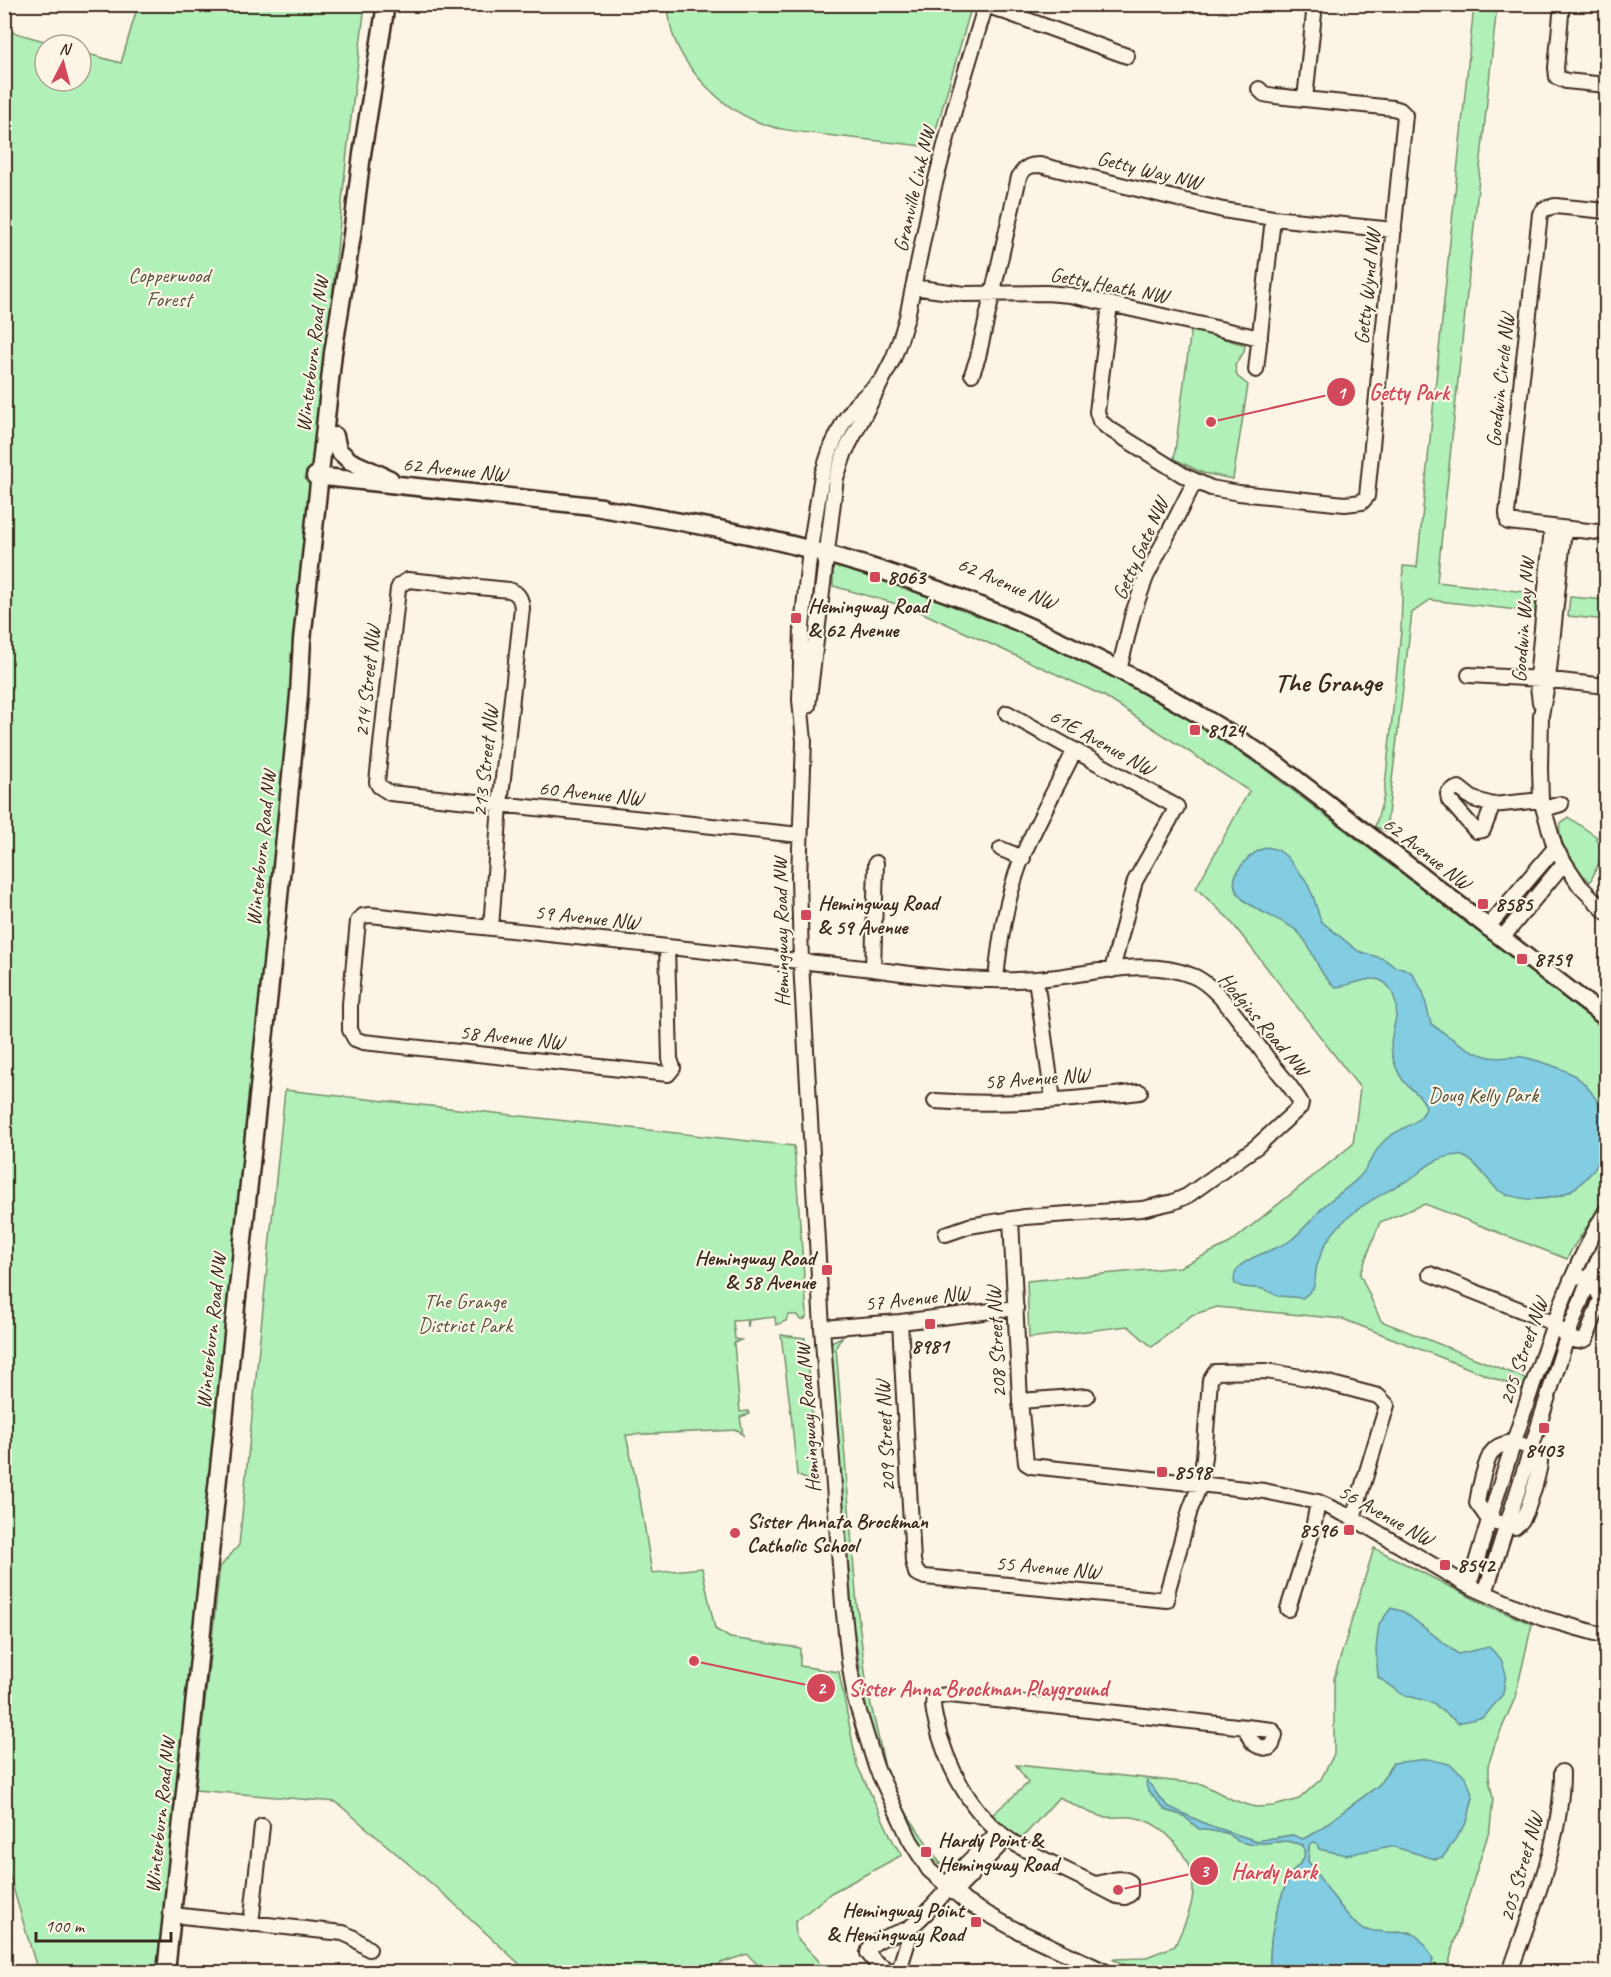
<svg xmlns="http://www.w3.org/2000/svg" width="1611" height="1977" viewBox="0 0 1611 1977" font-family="Caveat,sans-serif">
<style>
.green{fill:#b1f0b8;stroke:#768d6b;stroke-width:1.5;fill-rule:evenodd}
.water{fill:#82cde1;stroke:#668c93;stroke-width:1.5}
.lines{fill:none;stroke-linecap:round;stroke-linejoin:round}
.minor-casing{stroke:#3b2a1e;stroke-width:18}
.major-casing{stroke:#3b2a1e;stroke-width:21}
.minor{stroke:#fcf5e5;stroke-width:14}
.major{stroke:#fcf5e5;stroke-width:16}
.poi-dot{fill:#d1495b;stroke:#fcf5e5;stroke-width:2}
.labels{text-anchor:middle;stroke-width:4.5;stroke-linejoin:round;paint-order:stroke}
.street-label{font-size:21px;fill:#3b2a1e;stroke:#fcf5e5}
.park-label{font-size:21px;fill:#53523d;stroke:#fcf5e5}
.poi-label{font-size:21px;font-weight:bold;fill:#3b2a1e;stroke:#fcf5e5;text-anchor:start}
.district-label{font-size:27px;font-weight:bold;fill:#3b2a1e;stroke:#fcf5e5}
.leader{fill:none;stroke:#d1495b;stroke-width:2}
.callout-dot{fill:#d1495b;stroke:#fcf5e5;stroke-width:2}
.mark-label{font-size:18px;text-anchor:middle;font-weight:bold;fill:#fff}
.callout-label{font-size:22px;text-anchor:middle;font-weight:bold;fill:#d1495b;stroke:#fcf5e5;stroke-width:4.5;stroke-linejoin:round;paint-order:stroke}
</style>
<rect width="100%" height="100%" fill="#fcf5e5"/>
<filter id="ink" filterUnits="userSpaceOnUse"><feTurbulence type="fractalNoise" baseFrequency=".0167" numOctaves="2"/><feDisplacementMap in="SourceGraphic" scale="12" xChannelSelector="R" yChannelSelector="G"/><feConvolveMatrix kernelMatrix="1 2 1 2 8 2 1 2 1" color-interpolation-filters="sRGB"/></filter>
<g filter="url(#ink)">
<!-- green -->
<path class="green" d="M138 5H365L348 143 268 927 209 1474 159 1972H38L9 1874H5V37L9 31 58 45H45V81H81V52L121 63Z
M667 5V4L972 5 931 147C896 143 861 139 826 135 803 132 780 131 758 122 722 108 684 70 672 32 670 23 669 13 667 5Z
M1474 5H1497L1437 582 1536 593 1535 612 1430 600 1412 613 1386 831 1375 827 1384 796 1401 631 1403 566 1417 567Z
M1191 329 1245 345 1244 352 1235 365 1237 376 1248 385 1233 479 1203 473 1174 459Z
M833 565 928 595 1004 625 1102 671 1188 719 1262 767 1606 1029V1199L1572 1249 1567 1259 1425 1204 1380 1222 1360 1274 1381 1321 1527 1379 1524 1390 1343 1319 1217 1307 1192 1315 1152 1347 1128 1326 1029 1338 1027 1281 1180 1267 1230 1243 1353 1144 1360 1088 1229 919 1196 888 1249 791 1104 696 914 609 833 586Z
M1570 597 1606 600V620L1568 616Z
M1568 817 1597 837 1596 840 1606 844V848L1590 882C1577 871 1556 841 1560 824Z
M285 1090 794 1146 807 1315 805 1319 800 1320 797 1315H788L786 1321 776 1325 775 1317 749 1320 748 1328 747 1320 733 1321 735 1339 741 1340 734 1343 740 1412 748 1411 749 1414 740 1417 743 1435 738 1430 626 1435 640 1499 652 1573 702 1568 715 1629 730 1638 800 1648V1666L839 1672 857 1765 895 1845 902 1855 831 1893 795 1922 796 1937 818 1960 822 1972H765L747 1954 721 1963 711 1972H528L446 1896 336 1802 195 1790 220 1567 239 1545Z
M781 1335 805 1338 818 1485 797 1475 791 1414Z
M842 1337 836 1347 857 1606 867 1687 884 1763 898 1797 909 1817 940 1863 953 1865 950 1867 938 1864 923 1848 902 1812 880 1764 868 1720 853 1623 830 1346 833 1341Z
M1374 1548 1484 1604 1532 1624 1515 1698 1495 1744 1489 1763V1778L1493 1799 1490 1828 1454 1942 1447 1972H1430L1433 1959 1411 1932C1396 1932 1378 1935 1364 1929 1348 1924 1319 1876 1308 1861L1309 1846 1311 1843 1375 1848 1391 1846 1407 1850 1467 1822 1473 1797 1393 1763 1379 1785 1313 1834 1303 1839 1292 1835 1256 1841 1208 1825 1169 1807 1159 1797 1147 1781 1166 1810 1184 1816 1199 1829 1227 1833 1238 1841 1249 1844 1287 1841 1303 1845C1309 1864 1296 1863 1290 1876 1277 1903 1269 1938 1270 1967L1276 1972H1141L1112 1959 1144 1958 1175 1946C1182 1929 1193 1909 1193 1889 1193 1858 1167 1825 1137 1818 1126 1815 1116 1818 1105 1817 1092 1816 1071 1803 1059 1797L1022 1838 1013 1834 992 1815 1028 1783 1016 1765 1202 1784 1233 1800 1255 1807 1274 1806 1299 1799 1321 1779 1334 1754V1678ZM1404 1612 1458 1654V1723L1433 1703Z"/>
<!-- water -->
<path class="water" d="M1267 847 1278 850 1286 856 1305 879 1313 896 1321 921 1358 951 1384 959 1395 967 1403 968 1412 973 1423 992 1431 1024C1448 1035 1466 1051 1486 1056 1497 1060 1510 1056 1522 1057 1531 1058 1540 1062 1548 1064 1578 1074 1586 1081 1602 1109 1609 1122 1609 1148 1600 1161 1581 1189 1562 1201 1528 1199 1518 1198 1506 1196 1498 1190 1486 1180 1477 1161 1462 1156 1454 1153 1439 1159 1432 1163 1424 1167 1418 1175 1410 1179 1379 1196 1343 1212 1325 1245 1322 1251 1319 1259 1317 1266 1315 1272 1316 1282 1313 1288 1311 1291 1306 1295 1303 1298L1279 1296 1263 1289 1243 1287 1235 1284C1227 1258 1277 1252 1291 1240 1303 1230 1313 1218 1323 1207 1335 1195 1351 1187 1362 1174 1370 1164 1375 1149 1385 1140 1398 1127 1421 1126 1426 1107 1422 1097 1416 1093 1408 1086 1400 1078 1394 1065 1392 1054 1389 1041 1394 1029 1396 1017 1398 1002 1391 978 1372 979 1360 980 1348 986 1336 987 1315 973 1315 948 1297 931 1279 915 1217 903 1239 869 1247 857 1254 852 1267 847Z
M1391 1608 1404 1612 1458 1654 1489 1647 1501 1659 1506 1674 1503 1694 1484 1717 1458 1723 1433 1703 1401 1694 1378 1677 1376 1649 1379 1624Z
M1428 1759 1449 1764 1466 1777 1473 1797 1467 1822 1443 1857 1435 1859 1391 1846 1346 1855 1319 1849 1317 1844 1312 1843 1309 1846 1308 1861C1318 1875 1349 1923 1363 1929 1366 1931 1373 1931 1377 1931 1411 1937 1412 1921 1433 1959L1430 1972H1276L1270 1967C1269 1937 1277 1904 1290 1876 1296 1863 1309 1864 1303 1845L1287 1841 1249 1844 1238 1841 1227 1833 1199 1829 1184 1816 1166 1810 1148 1791 1146 1783 1147 1780 1159 1797 1169 1807 1208 1825 1256 1841 1292 1835 1303 1839 1313 1834 1379 1785 1393 1763Z"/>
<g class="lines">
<defs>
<path id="minor" d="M1562 4 1556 68 1557 77 1566 81 1606 85
M986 5 1127 56
M1305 99 1315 4
M1606 211 1555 206 1544 209 1540 214 1507 513 1508 522 1606 533
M913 287 964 294 1046 293 1070 295 1260 338
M1110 304 1097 412 1100 421 1108 428 1183 475 1211 488 1239 493 1345 504 1362 502 1367 496 1405 115 1400 110 1393 108 1275 96 1264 94 1259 89
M1256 370 1273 218
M972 374 978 357 1019 177C1025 167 1029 165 1040 165L1223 210 1273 218 1394 230
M881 381 856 404 844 421 831 448 822 475 810 549 802 627 800 700 804 741 799 876 801 963 822 1328 843 1604 849 1661 855 1699 876 1767 910 1840 929 1870 966 1902 1016 1930 1106 1972
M1564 529 1548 680 1541 715 1540 768 1541 800 1555 848 1580 886 1606 912
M1119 670 1133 613 1146 577 1195 481
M1469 675 1542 679 1606 686
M1540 702 1537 679 1552 528
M808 706 836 478 845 452 893 359 900 340 907 317 933 191 955 107 986 4
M1007 713 1177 807 1135 881 1112 970
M1493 805 1473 799 1459 788 1451 791 1448 794 1449 800 1476 831 1483 830 1493 805 1541 800
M1544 809 1561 804
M1001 849 1023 858
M491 928 500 805 522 608C521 599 519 593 509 590L408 580 400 585 398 589 377 782 379 786 390 793 800 835
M1487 928 1555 848
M1502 938 1564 863
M667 947 670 1059 673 1068 668 1074 363 1042 355 1039 350 1030V1004L358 921 363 916 370 915 873 969C927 977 981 983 1036 979 1087 976 1144 956 1193 976 1220 987 1250 1036 1268 1059 1279 1073 1292 1087 1301 1103L1300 1107 1256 1147 1187 1196 1173 1202 1142 1209 1025 1217 969 1226 946 1234
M873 969 876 863
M1036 979 1053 1100
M996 980C1000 934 1008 888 1027 846 1042 813 1059 782 1075 750
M935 1101C1003 1106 1073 1100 1140 1092
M1011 1219 1020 1401 1026 1463 1031 1466 1264 1491 1318 1502 1353 1518 1465 1584 1485 1593 1542 1618 1606 1636
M1430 1274 1553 1323C1562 1332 1572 1346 1586 1339L1601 1299C1598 1289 1590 1281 1581 1277
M900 1322 913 1561 916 1573 925 1577 1167 1600V1593L1190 1510 1200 1484 1204 1457 1210 1380 1215 1372 1266 1371 1313 1379 1378 1396 1387 1405 1353 1518
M822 1328 900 1322 1016 1308
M1020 1401 1087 1396
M1513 1442C1523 1445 1538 1448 1540 1460 1541 1468 1527 1514 1522 1520 1520 1523 1517 1525 1515 1527L1489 1520 1477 1503C1479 1490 1485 1462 1492 1452 1497 1445 1506 1443 1513 1442Z
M1469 1586C1489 1519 1510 1453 1532 1387 1553 1326 1573 1266 1606 1211
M1485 1593 1567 1337 1589 1280 1606 1244
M1288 1609 1313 1529 1318 1502
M1095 1884C1106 1883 1121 1875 1130 1882V1894L1125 1897 1117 1896C1083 1877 1047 1863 1014 1843 972 1817 946 1766 935 1718 932 1700 930 1696 950 1695L1246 1727C1249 1740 1254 1748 1269 1748L1272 1745 1275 1735 1272 1730 1246 1727
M945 1885 999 1831
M954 1893 1007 1838
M172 1915 343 1933 352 1937 369 1949
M251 1924 262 1826
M910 1927 908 1941 900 1967 891 1972 875 1962 868 1953C871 1938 895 1935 907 1929 919 1923 938 1899 949 1888
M1510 1972C1532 1908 1562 1841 1562 1772"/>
<path id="major" d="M335 436 338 450 350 461 390 479
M315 476 602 507
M590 506C663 519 736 530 808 549 975 593 1136 668 1279 766L1606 1018
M166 1972 277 917 299 695 302 640 333 353 352 235 362 154 386 4"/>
</defs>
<!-- minor casing -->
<use href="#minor" class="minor-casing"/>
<!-- major casing -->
<use href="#major" class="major-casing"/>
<!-- minor -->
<use href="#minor" class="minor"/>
<!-- major -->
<use href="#major" class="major"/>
</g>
</g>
<!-- markers -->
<g class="poi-dot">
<rect x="869" y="571" width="12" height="12" rx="3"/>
<rect x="790" y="612" width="12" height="12" rx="3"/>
<rect x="1189" y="724" width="12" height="12" rx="3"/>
<rect x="1477" y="898" width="12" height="12" rx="3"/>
<rect x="800" y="909" width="12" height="12" rx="3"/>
<rect x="1516" y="953" width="12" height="12" rx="3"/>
<rect x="821" y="1264" width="12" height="12" rx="3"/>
<rect x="924" y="1318" width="12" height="12" rx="3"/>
<rect x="1538" y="1422" width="12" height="12" rx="3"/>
<rect x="1156" y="1466" width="12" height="12" rx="3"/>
<rect x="1343" y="1524" width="12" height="12" rx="3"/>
<circle cx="735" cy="1533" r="6"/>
<rect x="1439" y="1559" width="12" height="12" rx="3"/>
<rect x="920" y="1846" width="12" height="12" rx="3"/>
<rect x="970" y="1916" width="12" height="12" rx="3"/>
</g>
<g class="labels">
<!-- street labels -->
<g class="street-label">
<text transform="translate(1149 170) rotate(14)" y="7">Getty Way NW</text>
<text transform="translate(914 189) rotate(-77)" y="7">Granville Link NW</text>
<text transform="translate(1109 285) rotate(11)" y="7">Getty Heath NW</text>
<text transform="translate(1367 287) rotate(-84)" y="7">Getty Wynd NW</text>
<text transform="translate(312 354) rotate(-83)" y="7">Winterburn Road NW</text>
<text transform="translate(1500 380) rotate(-84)" y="7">Goodwin Circle NW</text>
<text transform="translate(455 469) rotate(6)" y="7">62 Avenue NW</text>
<text transform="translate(1140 549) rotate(-66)" y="7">Getty Gate NW</text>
<text transform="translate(1007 583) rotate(23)" y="7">62 Avenue NW</text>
<text transform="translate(1523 620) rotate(-86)" y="7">Goodwin Way NW</text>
<text transform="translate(367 681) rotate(-84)" y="7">214 Street NW</text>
<text transform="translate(1102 742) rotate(29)" y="7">61E Avenue NW</text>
<text transform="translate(485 761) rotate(-84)" y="7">213 Street NW</text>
<text transform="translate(591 793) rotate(6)" y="7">60 Avenue NW</text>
<text transform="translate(261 848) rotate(-84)" y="7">Winterburn Road NW</text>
<text transform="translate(1427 853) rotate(38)" y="7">62 Avenue NW</text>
<text transform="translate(587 917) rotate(6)" y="7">59 Avenue NW</text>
<text transform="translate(781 932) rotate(-91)" y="7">Hemingway Road NW</text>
<text transform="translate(1264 1024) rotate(50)" y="7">Hodgins Road NW</text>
<text transform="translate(512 1037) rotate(6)" y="7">58 Avenue NW</text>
<text transform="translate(1037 1078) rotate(-4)" y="7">58 Avenue NW</text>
<text transform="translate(917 1298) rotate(-6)" y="7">57 Avenue NW</text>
<text transform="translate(211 1331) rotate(-84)" y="7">Winterburn Road NW</text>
<text transform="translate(996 1342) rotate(-93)" y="7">208 Street NW</text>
<text transform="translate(1523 1351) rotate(-71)" y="7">205 Street NW</text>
<text transform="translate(808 1418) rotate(-94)" y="7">Hemingway Road NW</text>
<text transform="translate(885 1436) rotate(-93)" y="7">209 Street NW</text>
<text transform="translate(1386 1515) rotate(29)" y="7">56 Avenue NW</text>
<text transform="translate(1048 1567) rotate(5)" y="7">55 Avenue NW</text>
<text transform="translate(160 1815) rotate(-84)" y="7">Winterburn Road NW</text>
<text transform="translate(1521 1867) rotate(-74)" y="7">205 Street NW</text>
</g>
<!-- park labels -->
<g class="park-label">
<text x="169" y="282">Copperwood<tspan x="169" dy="24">Forest</tspan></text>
<text x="1483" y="1102">Doug Kelly Park</text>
<text x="465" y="1308">The Grange<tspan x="465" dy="24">District Park</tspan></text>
</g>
<!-- poi labels -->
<g class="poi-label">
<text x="887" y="584">8063</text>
<text x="808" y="613">Hemingway Road<tspan x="808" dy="24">&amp; 62 Avenue</tspan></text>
<text x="1207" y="737">8124</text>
<text x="818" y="910">Hemingway Road<tspan x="818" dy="24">&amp; 59 Avenue</tspan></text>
<text x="1495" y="911">8585</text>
<text x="1534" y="966">8759</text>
<text x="815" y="1265" text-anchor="end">Hemingway Road<tspan x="815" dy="24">&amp; 58 Avenue</tspan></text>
<text x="930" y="1353" text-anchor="middle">8981</text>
<text x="1544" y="1457" text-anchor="middle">8403</text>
<text x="1174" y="1479">8598</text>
<text x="747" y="1528">Sister Annata Brockman<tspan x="747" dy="24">Catholic School</tspan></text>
<text x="1337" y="1537" text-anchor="end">8596</text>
<text x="1457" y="1572">8542</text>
<text x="938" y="1847">Hardy Point &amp;<tspan x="938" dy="24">Hemingway Road</tspan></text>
<text x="964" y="1917" text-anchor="end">Hemingway Point<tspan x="964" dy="24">&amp; Hemingway Road</tspan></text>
</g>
<!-- district labels -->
<g class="district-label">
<text x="1328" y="691">The Grange</text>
</g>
</g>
<!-- callouts -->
<path class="leader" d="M1211 422L1341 392M694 1661L821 1688M1118 1890L1204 1871"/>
<g class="callout-dot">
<circle cx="1211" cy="422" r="6"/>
<circle cx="694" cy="1661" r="6"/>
<circle cx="1118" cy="1890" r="6"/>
<circle cx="1341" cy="392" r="15"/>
<circle cx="821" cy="1688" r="15"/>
<circle cx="1204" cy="1871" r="15"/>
</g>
<g class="mark-label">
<text x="1341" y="399">1</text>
<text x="821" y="1694">2</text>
<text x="1204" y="1877">3</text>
</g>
<g class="callout-label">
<text x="1409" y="400">Getty Park</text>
<text x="978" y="1696">Sister Anna Brockman Playground</text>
<text x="1274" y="1879">Hardy park</text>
</g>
<!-- margin -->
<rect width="1611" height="1977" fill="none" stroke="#fcf5e5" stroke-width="24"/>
<rect x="12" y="12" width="1587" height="1953" fill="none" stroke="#3b2a1e" stroke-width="2" filter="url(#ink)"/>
<!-- north arrow -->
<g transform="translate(63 63) rotate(6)"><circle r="28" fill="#fcf5e5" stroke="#afa495" stroke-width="1.5"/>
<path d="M0-4.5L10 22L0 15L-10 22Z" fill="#d1495b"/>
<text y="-9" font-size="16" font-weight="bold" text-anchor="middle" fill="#3b2a1e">N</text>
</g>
<!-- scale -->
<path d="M36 1932v9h135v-9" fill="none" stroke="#3b2a1e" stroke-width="3"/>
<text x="45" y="1932" font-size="18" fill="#3b2a1e" stroke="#fcf5e5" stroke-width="4.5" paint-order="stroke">100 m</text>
</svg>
